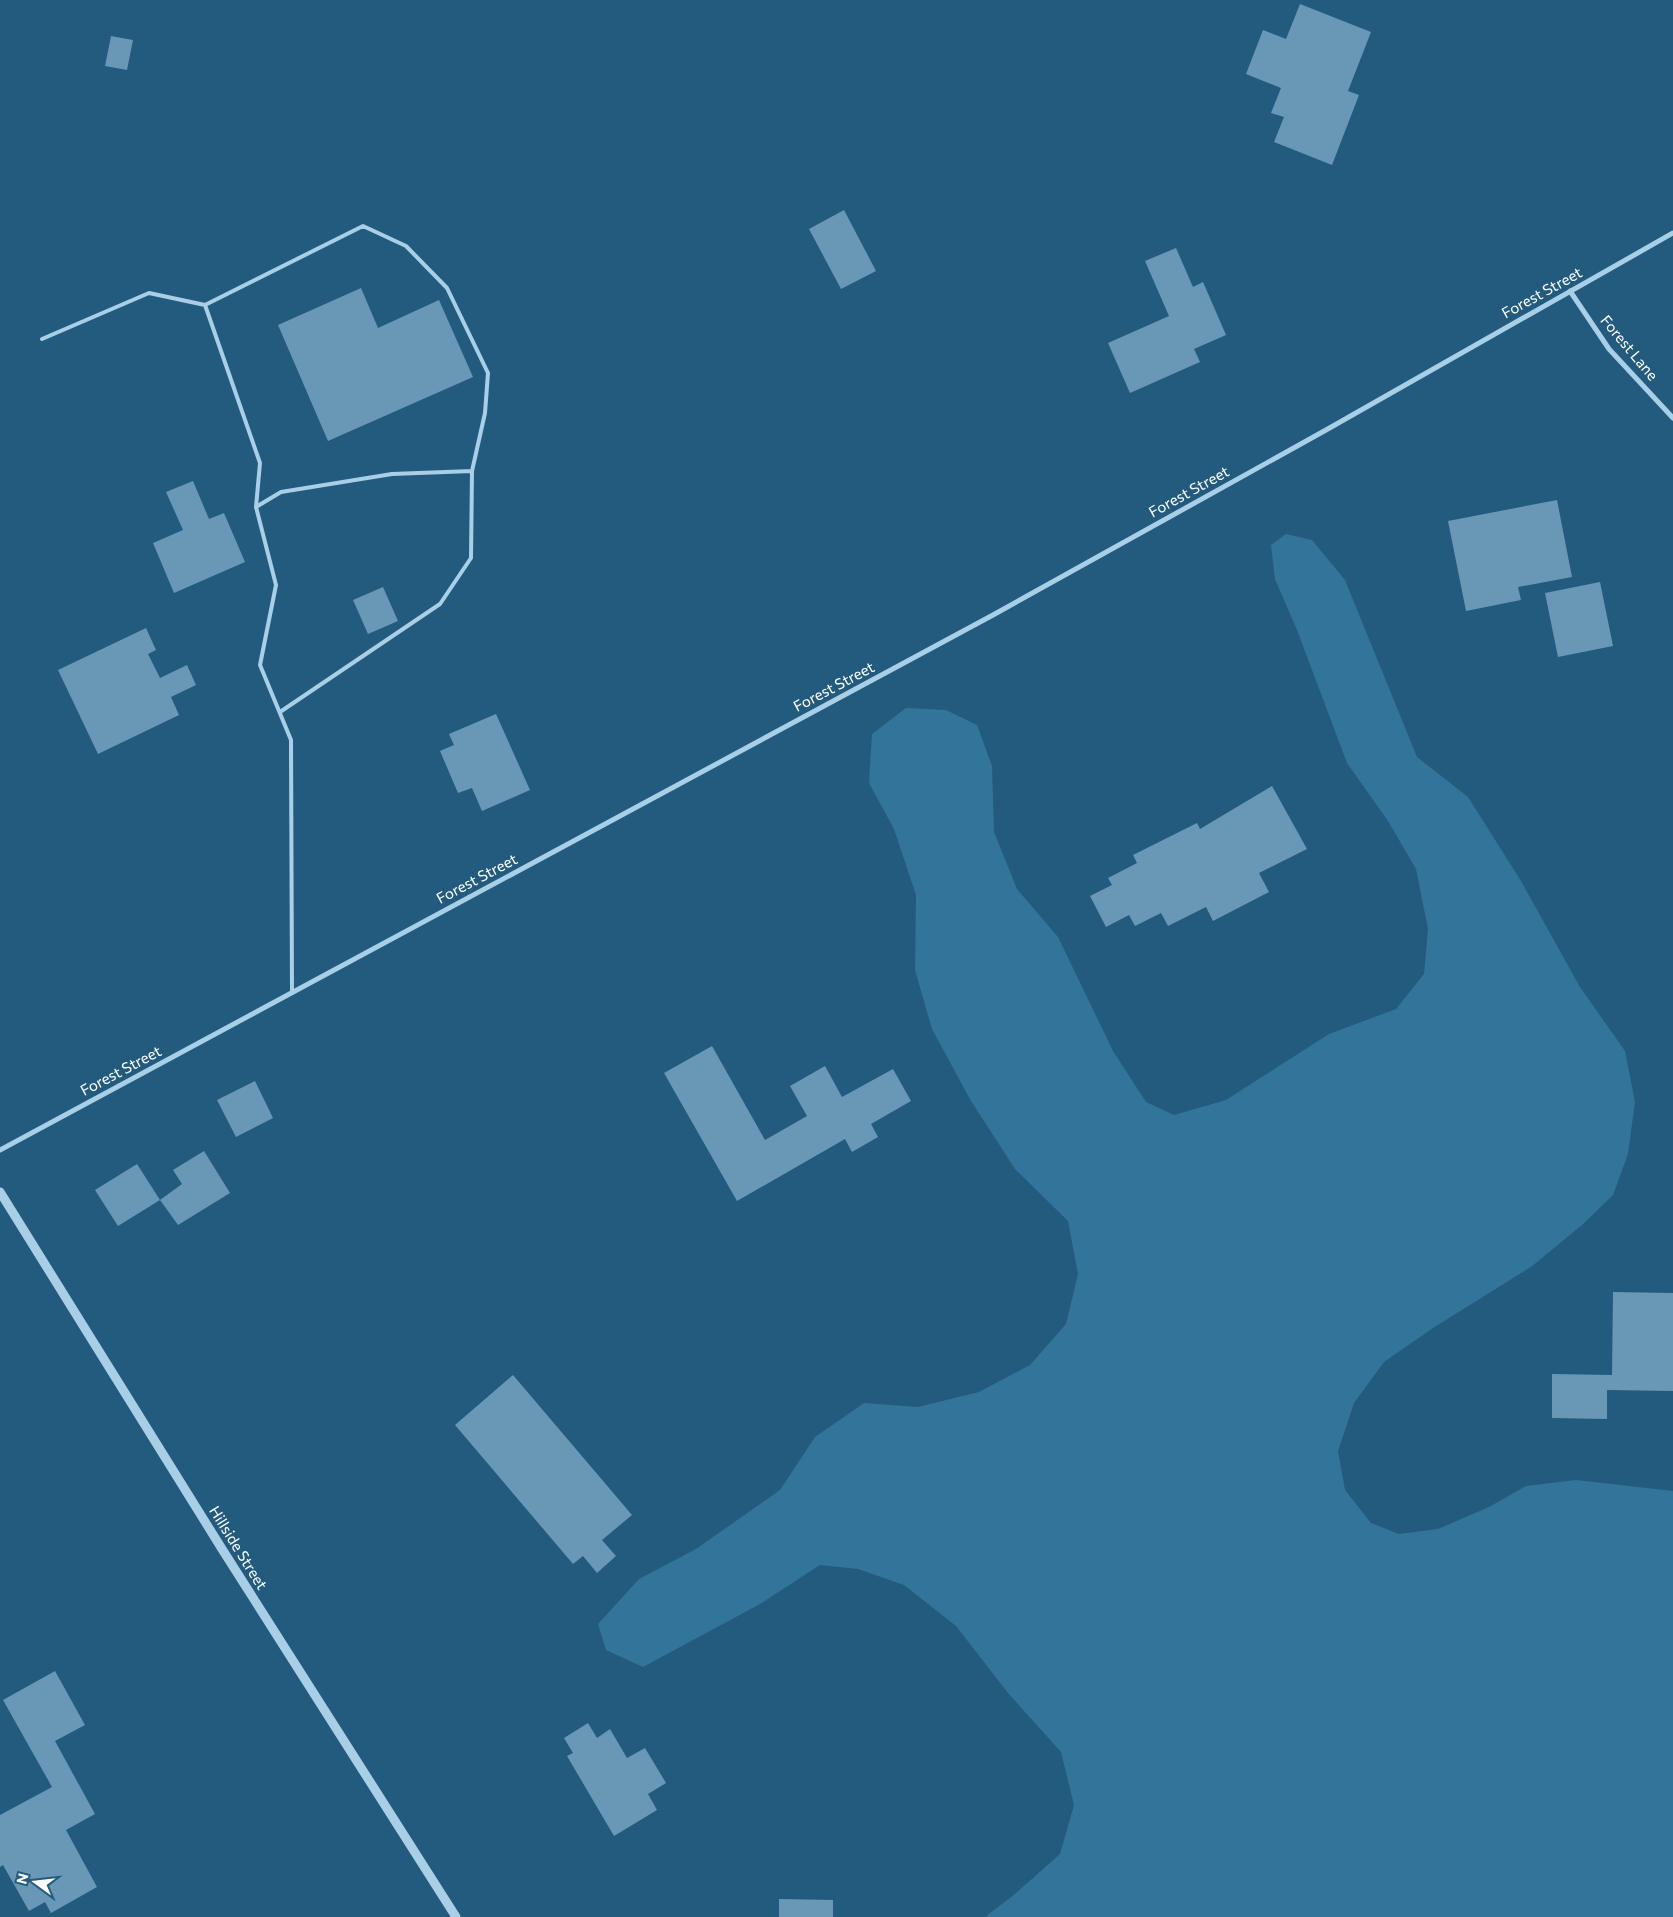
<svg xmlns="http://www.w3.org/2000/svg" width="1673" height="1917" viewBox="0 0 1673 1917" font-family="Commissioner,sans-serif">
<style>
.green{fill:#33749a}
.building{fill:#6898b5}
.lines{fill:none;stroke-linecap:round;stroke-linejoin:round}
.service{stroke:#a8cfe6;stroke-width:4}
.minor{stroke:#a8cfe6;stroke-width:5}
.tertiary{stroke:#a8cfe6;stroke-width:9}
.labels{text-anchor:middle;stroke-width:5;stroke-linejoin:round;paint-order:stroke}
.street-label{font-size:15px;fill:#fff;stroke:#235b7e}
</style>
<rect width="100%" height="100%" fill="#235b7e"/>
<!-- green -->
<path class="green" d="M1286 534 1312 540 1345 580 1417 757 1468 797 1521 881 1580 987 1625 1051 1635 1102 1628 1154 1613 1195 1582 1225 1531 1267 1433 1328 1384 1362 1354 1403 1338 1451 1345 1490 1371 1523 1399 1534 1438 1529 1489 1507 1526 1486 1576 1480 1673 1491V1917H985L1015 1894 1060 1854 1074 1805 1061 1752 1008 1693 956 1626 904 1585 858 1569 820 1565 760 1604 643 1667 606 1650 598 1624 639 1579 696 1549 780 1490 815 1437 864 1403 918 1407 979 1392 1030 1365 1066 1324 1078 1274 1068 1221 1015 1169 971 1101 932 1029 915 970 916 895 894 829 869 783 872 734 906 708 946 710 977 725 992 766 994 832 1017 889 1058 937 1113 1051 1146 1102 1174 1115 1226 1100 1329 1034 1396 1009 1424 974 1428 929 1416 869 1388 821 1347 763 1297 630 1275 579 1271 545Z"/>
<!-- building -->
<path class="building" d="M1300 4 1371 32 1348 91 1359 95 1332 165 1274 142 1284 117 1271 113 1281 88 1246 74 1263 30 1286 39Z
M111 36 133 40 127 70 105 66Z
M844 210 876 271 841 289 809 229Z
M1176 248 1193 287 1203 282 1226 335 1194 349 1200 362 1130 393 1108 343 1169 316 1145 261Z
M361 288 378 328 439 300 473 377 328 441 278 325Z
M193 481 209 519 224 513 245 562 174 593 153 543 183 530 166 492Z
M1557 500 1572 577 1518 587 1521 600 1466 611 1448 521Z
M1600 582 1613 646 1558 657 1545 593Z
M383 587 398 621 368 634 353 600Z
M146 628 156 650 148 654 160 678 187 665 196 685 171 697 179 715 98 754 58 670Z
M496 714 530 790 482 811 472 788 458 793 440 751 454 745 449 734Z
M1272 786 1307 849 1259 873 1269 892 1213 921 1206 907 1168 926 1161 913 1135 926 1129 915 1106 927 1090 896 1112 885 1108 878 1137 863 1133 855 1197 823 1200 829Z
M712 1046 765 1140 807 1116 790 1086 825 1066 842 1097 893 1069 911 1101 871 1124 878 1137 852 1152 845 1139 737 1201 664 1073Z
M255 1081 273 1118 236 1137 217 1100Z
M204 1151 230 1193 178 1225 160 1200 182 1184 173 1170Z
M137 1164 160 1200 118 1226 95 1190Z
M1613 1292 1673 1293V1391L1607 1390V1419L1552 1418V1374L1612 1375Z
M513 1375 632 1515 602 1540 616 1556 597 1573 583 1556 573 1564 455 1425Z
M55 1671 85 1725 55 1741 95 1814 66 1830 97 1887 51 1913 45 1902 29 1911 3 1865 0 1867V1815L52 1787 3 1700Z
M588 1723 597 1738 610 1729 627 1758 645 1748 666 1783 648 1794 657 1810 614 1836 567 1756 573 1753 564 1738Z
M779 1899 833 1900V1917H779Z"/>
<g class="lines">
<!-- service -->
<path class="service" d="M42 339 149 293 205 305
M256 507 281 492 392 474 472 471 485 413 488 373 447 288 406 246 363 226 205 305 260 463 256 507 276 585 260 665 291 740 292 993
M280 712 440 604 471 558 472 471"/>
<!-- minor -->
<path class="minor" d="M1570 291 1609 349 1673 418
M0 1150 993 615 1326 430 1673 233"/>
<!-- tertiary -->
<path class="tertiary" d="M0 1192 222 1549 456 1917"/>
</g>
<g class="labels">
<!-- street labels -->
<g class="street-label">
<text transform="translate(1542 293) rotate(-29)" y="5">Forest Street</text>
<text transform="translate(1629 348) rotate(50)" y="5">Forest Lane</text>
<text transform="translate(1189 492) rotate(-29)" y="5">Forest Street</text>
<text transform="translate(834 687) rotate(-28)" y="5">Forest Street</text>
<text transform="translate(477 879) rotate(-28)" y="5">Forest Street</text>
<text transform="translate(121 1071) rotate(-28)" y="5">Forest Street</text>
<text transform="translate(238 1548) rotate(58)" y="5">Hillside Street</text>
</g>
</g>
<!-- north arrow -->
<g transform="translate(35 1882) rotate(285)" stroke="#235b7e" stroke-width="4" paint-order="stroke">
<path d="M0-4L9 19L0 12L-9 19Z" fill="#ffffff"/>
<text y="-8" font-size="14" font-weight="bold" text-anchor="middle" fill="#ffffff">N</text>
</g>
</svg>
